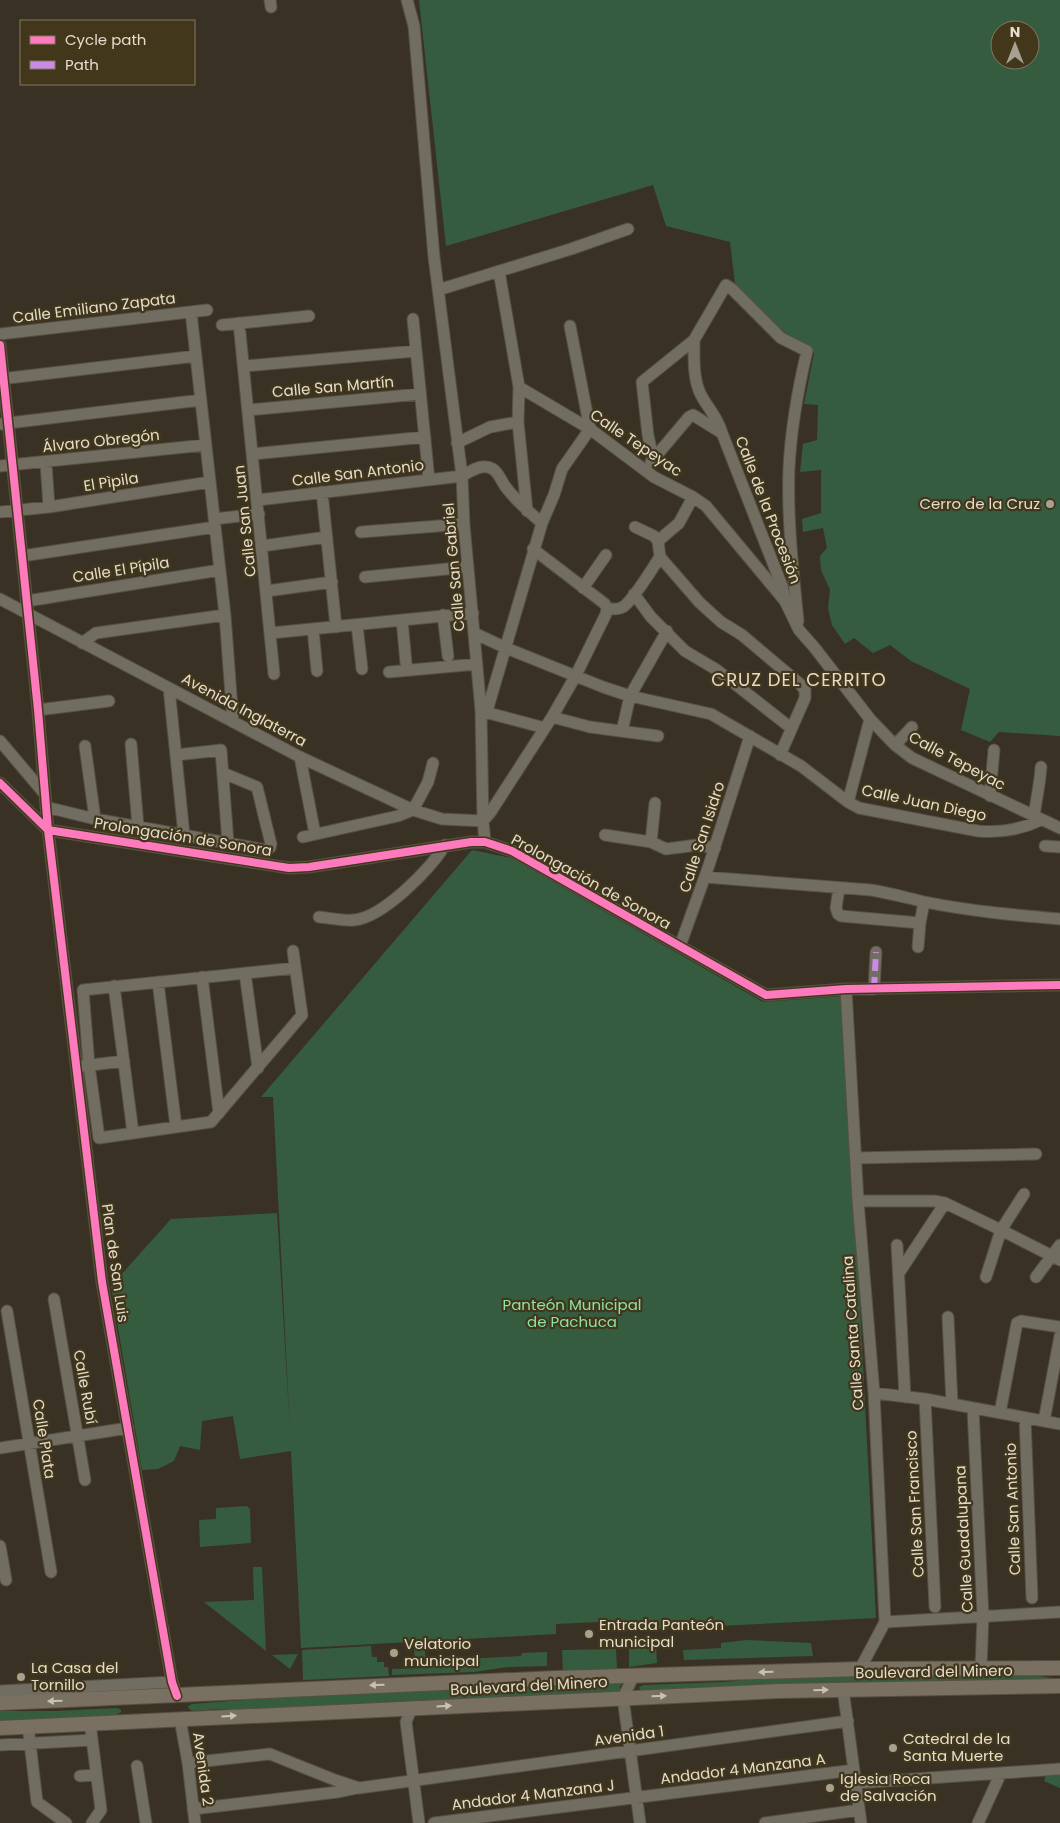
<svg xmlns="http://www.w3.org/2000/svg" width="1060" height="1823" viewBox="0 0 1060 1823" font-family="Poppins,sans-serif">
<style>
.green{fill:#365c40;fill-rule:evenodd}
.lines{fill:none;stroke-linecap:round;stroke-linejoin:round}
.minor-casing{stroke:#565043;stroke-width:13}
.major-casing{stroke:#565043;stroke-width:16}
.minor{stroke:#726d61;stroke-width:11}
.major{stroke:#797061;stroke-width:14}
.quiet{stroke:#ca8be6;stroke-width:6;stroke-dasharray:12 6;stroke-linecap:butt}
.cycleway-casing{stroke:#42361b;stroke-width:11}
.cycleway{stroke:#fd7abc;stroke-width:8}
.oneway{fill:#c9c2b2}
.poi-dot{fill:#a8a192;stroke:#42361b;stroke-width:2}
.labels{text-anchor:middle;stroke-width:4.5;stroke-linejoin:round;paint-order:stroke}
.street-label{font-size:15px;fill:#e4ddcd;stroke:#42361b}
.poi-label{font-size:15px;fill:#e4ddcd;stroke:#42361b;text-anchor:start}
.park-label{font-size:15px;fill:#88e3a5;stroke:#42361b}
.quarter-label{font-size:18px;letter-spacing:1px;fill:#e4ddcd;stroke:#42361b}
</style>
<rect width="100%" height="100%" fill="#393224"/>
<!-- green -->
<path class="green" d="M419 0H1060V736L999 732 990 742 961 730 970 689 911 661 890 645 873 653 854 638 845 644 832 625 828 608 830 590 821 570 820 556 827 548 823 528 803 532 802 519 821 513V470L800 472 803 444 817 440 818 405 804 404 814 353 799 344 764 315 735 283 730 242 666 226 653 185 446 246ZM1000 30H1030V60H1000Z
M472 850 511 858 763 1002 844 996 876 1618 620 1631 619 1621 556 1624V1634L301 1648 291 1451 240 1459 233 1416 202 1421 200 1450 180 1446 174 1461 158 1469 142 1470 111 1286 171 1219 277 1213 290 1430 273 1097H261Z
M247 1506 250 1509 251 1543 200 1547 199 1520 216 1519V1508Z
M253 1567H262L266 1651 204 1602 254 1600Z
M747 1640 811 1643 813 1656 684 1660 683 1650 721 1648V1643Z
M371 1646 372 1657H377V1662H384V1667H388L389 1676 303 1680 302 1650Z
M656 1646 657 1663 629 1667V1648Z
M414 1649H425L426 1664H415Z
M616 1649 617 1669 563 1671 562 1650Z
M547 1652V1666L507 1667 474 1672 392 1675V1669L429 1668V1661L521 1656 522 1653Z
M298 1654 290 1669 272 1655Z
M991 1673 1040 1676 1057 1679 642 1691 640 1690 639 1687 643 1685 724 1682 772 1677Z
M624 1682 620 1686V1692L277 1710 220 1709 193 1711 189 1709 188 1706 192 1704 323 1694Z
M117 1708 121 1710V1712L116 1715 0 1723V1711H56Z
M1060 1774V1788L1044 1781 1046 1775Z"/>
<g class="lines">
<defs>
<path id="minor" d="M270 0 271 7
M407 0 414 26 434 257 462 476 464 524 481 711 483 821 485 842
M499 271 519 387 518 422 527 511
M438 290 571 249 628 229
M191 312 225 615 233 722
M413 319 429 480
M239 323 274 674
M222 325 309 316
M0 334 207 310
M694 340C694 358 693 380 701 395 709 410 717 416 722 433
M0 345 38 710 48 830 102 1282 172 1682 177 1696
M245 366 416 351
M0 379 196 356
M519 387 590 429 654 477 693 497 706 506 785 601 799 630 814 647 870 719 895 745 912 758 1060 828
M249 410 420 394
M0 424 201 400
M457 443 490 427 518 422
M253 454 425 437
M653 459 648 435 642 382 694 340 726 285 732 289 781 338 807 351C798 389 791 429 789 468 787 519 793 570 798 621
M651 462 689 417 693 415 722 433 782 586 785 599
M46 463 49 507
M0 466 205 445
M322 492 336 627
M258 500 462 476C469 472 479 465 487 467 497 468 500 479 505 486 515 500 529 512 542 523
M0 512 49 507 210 482
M214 519 259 514
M635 527 654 536 658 541
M361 532 464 524
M658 541 679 523 693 497
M262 546 327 537
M533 549 605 604 607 609
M22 556 215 527
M660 557 700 603 721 622 742 635 800 684 805 690V698L780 755
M365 577 467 567
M583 588 606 555
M267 591 332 582
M634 594 651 617 685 651 717 670 791 728
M0 599 300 757 413 810 442 819 483 821 490 813 552 717 575 677 606 614 607 609
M27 601 220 570
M607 609C612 609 618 610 623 607 635 598 651 570 660 557L658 541
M443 615 448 656
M402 620 406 663
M357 625 362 669
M313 629 317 671
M271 633 473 613
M474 633 506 648 603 687 630 696 711 714 801 766 848 802 859 808 978 831C999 833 1022 829 1041 820
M82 643 96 633 225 615
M389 672 477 664
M169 688 184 835
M38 710 109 701
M481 711 545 728
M487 711 542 523 554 495 562 469 590 429 570 326
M552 717 590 727 658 736
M622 731 630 696 667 631
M0 741 44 793
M131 744 138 826
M895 745 912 727
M85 746 95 819
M176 755 221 750 228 843
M300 757 315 834
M0 783 48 830 289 868 309 867 471 842H485L512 851 766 995 846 989 1060 985
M990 796 994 750
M848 802 870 719
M46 807 95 819 266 850 270 848 271 844 257 787 223 773
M1034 817C1036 800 1040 784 1041 767
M605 835 651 842 666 849 697 845 715 848
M303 837 398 816 413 810 428 782 433 763
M651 842 655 803
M1045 846 1060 847
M705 877 871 890C890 893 907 898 925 902 969 911 1015 915 1060 919
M839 888 836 908 838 914 841 916 920 923
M319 917C330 918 343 921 354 920 382 918 432 868 445 845
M680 946 709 865 750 736
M918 947 920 923 924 902
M293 951 302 1015 211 1122 99 1138 89 1065 83 990 295 968
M245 973 258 1068
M202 977 219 1113
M158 982 176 1127
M114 986 133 1133
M846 989 858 1201 874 1393 885 1622 860 1669
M874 989 876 952
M83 1066 124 1061
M856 1158 1036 1154
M858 1201H935L945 1203 1001 1230 1060 1260
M897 1245 905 1397
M899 1273 945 1203
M986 1277 1001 1230 1024 1194
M1036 1277 1060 1245
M54 1299 85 1480
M7 1311 51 1572
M948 1317 952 1404
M874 1393 925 1399 1060 1424
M925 1399 935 1607
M973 1409 983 1616 981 1667
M1000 1413 1017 1323 1021 1321 1060 1327
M1025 1418 1032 1598
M1044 1421 1060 1336
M0 1448 128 1428
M0 1546 6 1580
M885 1622 1060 1612
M633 1677 623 1698 640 1823
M843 1689 861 1823
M0 1691 172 1682
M417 1707 410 1712 406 1722 419 1823
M180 1719 188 1763 195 1823
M90 1723 101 1810 92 1823
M28 1726 37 1802 66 1823
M0 1745 92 1740
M188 1763 270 1754 335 1780 359 1788 848 1721
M137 1766 146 1823
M80 1776 96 1775
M856 1783 1060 1769
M193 1809 338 1792 357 1788
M434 1823 854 1770
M765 1823 859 1810
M978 1823 1001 1773"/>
<path id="major" d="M0 1703 556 1678 860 1669 1060 1668
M0 1728 780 1691 1060 1686"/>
</defs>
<!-- minor casing -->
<use href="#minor" class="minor-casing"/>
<!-- major casing -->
<use href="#major" class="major-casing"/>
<!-- minor -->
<use href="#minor" class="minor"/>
<!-- major -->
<use href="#major" class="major"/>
<!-- quiet -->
<path class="quiet" d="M874 989 876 952"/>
<defs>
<path id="cycleway" d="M0 345 38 710 48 830 102 1282 172 1682 177 1696
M0 783 48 830 289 868 309 867 471 842H485L512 851 766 995 846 989 1060 985"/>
</defs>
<!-- cycleway casing -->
<use href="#cycleway" class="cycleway-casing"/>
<!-- cycleway -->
<use href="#cycleway" class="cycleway"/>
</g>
<!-- one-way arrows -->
<defs><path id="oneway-solid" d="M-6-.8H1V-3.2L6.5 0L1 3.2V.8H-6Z" transform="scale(1.25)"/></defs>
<g class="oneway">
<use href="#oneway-solid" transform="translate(766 1672) rotate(178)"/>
<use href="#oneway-solid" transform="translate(377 1685) rotate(178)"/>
<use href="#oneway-solid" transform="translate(821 1690) rotate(-1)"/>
<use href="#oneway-solid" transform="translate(659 1696) rotate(-2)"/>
<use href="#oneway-solid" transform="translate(55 1701) rotate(178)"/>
<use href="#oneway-solid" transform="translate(444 1706) rotate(-3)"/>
<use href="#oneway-solid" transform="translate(229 1716) rotate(-3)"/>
</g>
<!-- markers -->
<g class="poi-dot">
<circle cx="1050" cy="504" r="5"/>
<circle cx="589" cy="1634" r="5"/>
<circle cx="394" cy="1653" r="5"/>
<circle cx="21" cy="1677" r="5"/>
<circle cx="893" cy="1748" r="5"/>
<circle cx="830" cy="1788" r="5"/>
</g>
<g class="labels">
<!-- street labels -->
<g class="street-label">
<text transform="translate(94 308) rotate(-7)" y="5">Calle Emiliano Zapata</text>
<text transform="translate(333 387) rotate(-5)" y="5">Calle San Martín</text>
<text transform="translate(101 441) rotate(-6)" y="5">Álvaro Obregón</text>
<text transform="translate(636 443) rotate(34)" y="5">Calle Tepeyac</text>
<text transform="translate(358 473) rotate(-7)" y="5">Calle San Antonio</text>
<text transform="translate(111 482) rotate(-9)" y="5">El Pìpila</text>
<text transform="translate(768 510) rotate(69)" y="5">Calle de la Procesión</text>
<text transform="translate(245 521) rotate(-96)" y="5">Calle San Juan</text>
<text transform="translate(454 567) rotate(-95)" y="5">Calle San Gabriel</text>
<text transform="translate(121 570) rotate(-9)" y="5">Calle El Pípila</text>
<text transform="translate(244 710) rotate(28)" y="5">Avenida Inglaterra</text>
<text transform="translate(957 761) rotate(28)" y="5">Calle Tepeyac</text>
<text transform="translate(924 803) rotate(12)" y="5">Calle Juan Diego</text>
<text transform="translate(183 837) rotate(9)" y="5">Prolongación de Sonora</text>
<text transform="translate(702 837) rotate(-72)" y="5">Calle San Isidro</text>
<text transform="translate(591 882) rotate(29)" y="5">Prolongación de Sonora</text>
<text transform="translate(115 1263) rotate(82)" y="5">Plan de San Luis</text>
<text transform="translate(853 1333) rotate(-94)" y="5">Calle Santa Catalina</text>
<text transform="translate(85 1387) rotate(80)" y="5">Calle Rubí</text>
<text transform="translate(44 1439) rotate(81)" y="5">Calle Plata</text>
<text transform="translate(915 1504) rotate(-93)" y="5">Calle San Francisco</text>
<text transform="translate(1013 1509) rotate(-92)" y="5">Calle San Antonio</text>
<text transform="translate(964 1539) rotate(-93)" y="5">Calle Guadalupana</text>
<text transform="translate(934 1672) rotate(-1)" y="5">Boulevard del Minero</text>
<text transform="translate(529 1686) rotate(-3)" y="5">Boulevard del Minero</text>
<text transform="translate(629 1736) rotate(-8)" y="5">Avenida 1</text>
<text transform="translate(203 1769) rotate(82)" y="5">Avenida 2</text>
<text transform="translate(743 1769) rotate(-7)" y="5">Andador 4 Manzana A</text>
<text transform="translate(533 1795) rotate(-7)" y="5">Andador 4 Manzana J</text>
</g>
<!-- poi labels -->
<g class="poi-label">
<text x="1040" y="509" text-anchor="end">Cerro de la Cruz</text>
<text x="599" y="1630">Entrada Panteón<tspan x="599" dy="17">municipal</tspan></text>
<text x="404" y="1649">Velatorio<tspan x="404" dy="17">municipal</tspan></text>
<text x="31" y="1673">La Casa del<tspan x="31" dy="17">Tornillo</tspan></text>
<text x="903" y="1744">Catedral de la<tspan x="903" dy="17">Santa Muerte</tspan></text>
<text x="840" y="1784">Iglesia Roca<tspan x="840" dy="17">de Salvación</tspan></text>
</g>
<!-- park labels -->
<g class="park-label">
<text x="572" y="1310">Panteón Municipal<tspan x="572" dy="17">de Pachuca</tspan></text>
</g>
<!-- quarter labels -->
<g class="quarter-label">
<text x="799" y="686">CRUZ DEL CERRITO</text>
</g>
</g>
<!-- legend -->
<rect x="20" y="20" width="175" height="65" fill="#42361b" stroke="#837962"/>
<rect x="30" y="36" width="25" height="8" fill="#fd7abc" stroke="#837962"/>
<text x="65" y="45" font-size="15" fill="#e4ddcd">Cycle path</text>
<rect x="30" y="61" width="25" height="8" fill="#ca8be6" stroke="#837962"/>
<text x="65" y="70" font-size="15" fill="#e4ddcd">Path</text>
<!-- north arrow -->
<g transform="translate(1015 45)"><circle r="24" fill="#42361b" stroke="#837962"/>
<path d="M0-4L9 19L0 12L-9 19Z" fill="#a8a192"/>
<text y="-8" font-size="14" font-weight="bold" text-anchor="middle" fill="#e4ddcd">N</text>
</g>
</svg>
